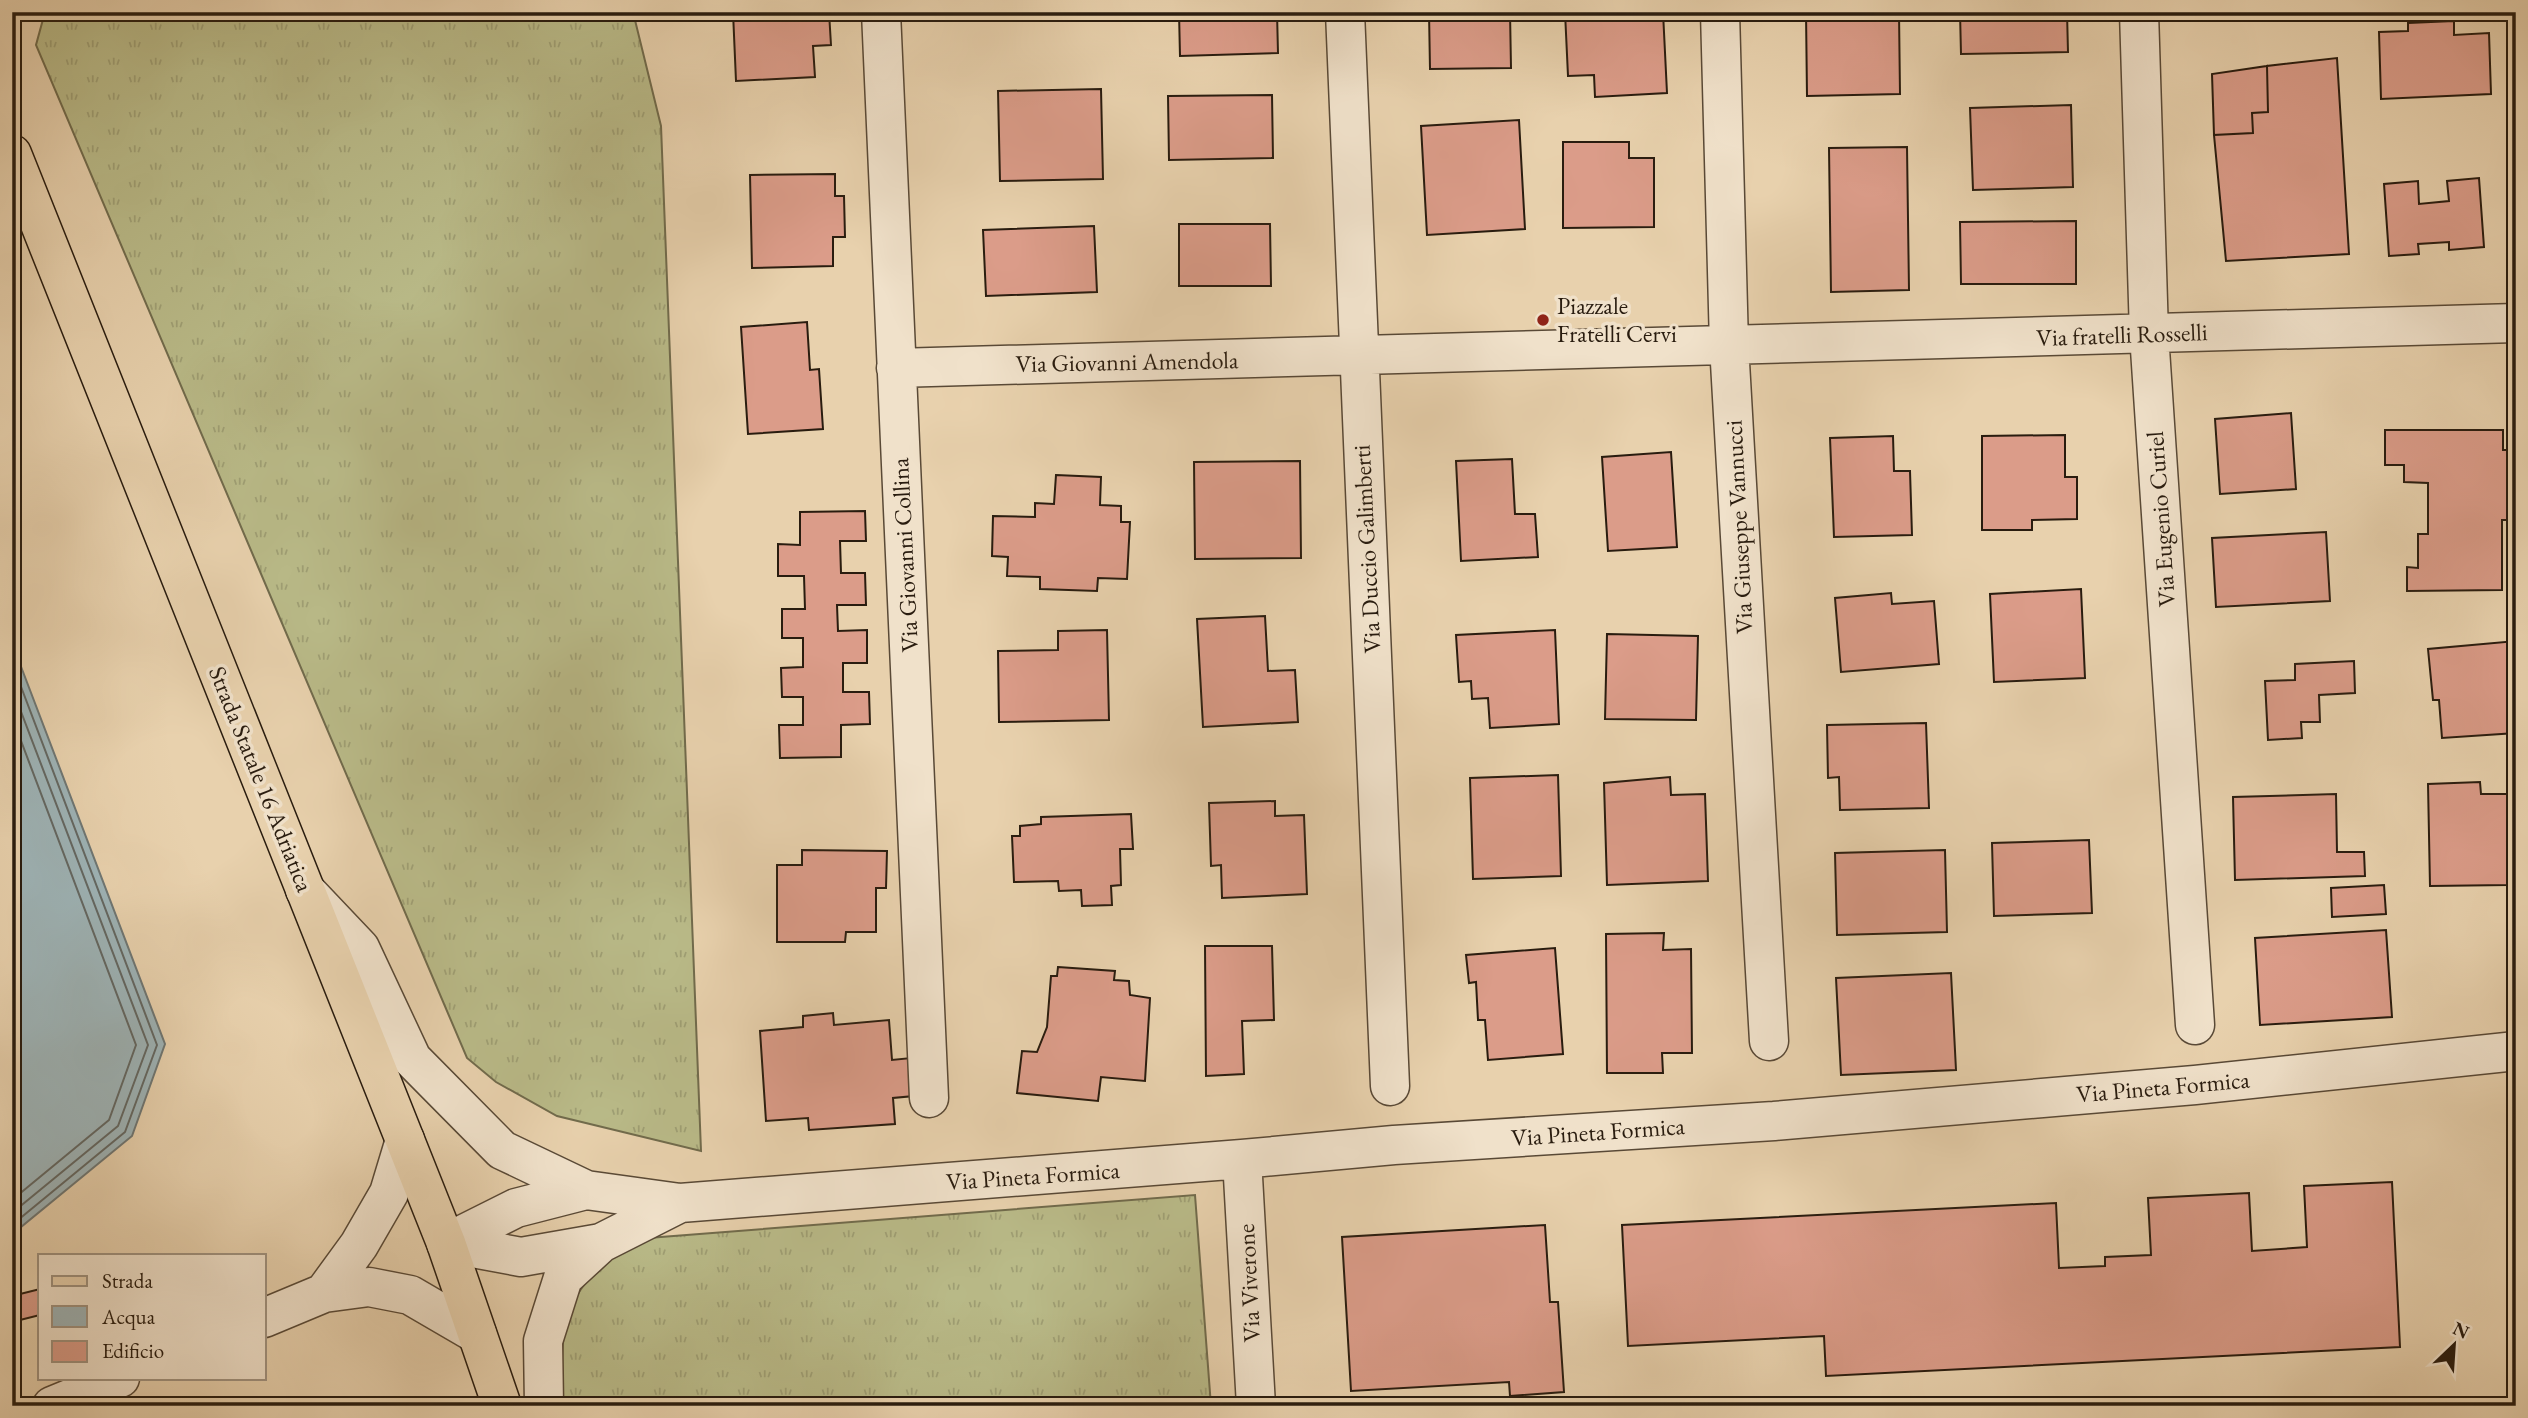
<svg xmlns="http://www.w3.org/2000/svg" width="2528" height="1418" viewBox="0 0 2528 1418" font-family="'EB Garamond',serif">
<style>
.grass{fill:url(#grass-tufts);stroke:#716b4c;stroke-width:2}
.water{fill:#9eb4b7;stroke:#6f7774;stroke-width:2}
.lines{fill:none;stroke-linecap:round;stroke-linejoin:round}
.shore{stroke:#646863;stroke-width:2}
.building{fill:#db9c89;stroke:#291c0f;stroke-width:2}
.minor-casing{stroke:#594936;stroke-width:41}
.major-casing{stroke:#291c0f;stroke-width:41}
.minor{stroke:#f0e1ca;stroke-width:38}
.major{stroke:#e8d1ad;stroke-width:38}
.poi-dot{fill:#8f2418;stroke:#f0e1ca;stroke-width:2.5}
.labels{text-anchor:middle;stroke-width:7;stroke-linejoin:round;paint-order:stroke}
.poi-label{font-size:24px;fill:#291c0f;stroke:#f0e1ca;text-anchor:start}
.street-label{font-size:24px;fill:#291c0f;stroke:#f0e1ca}
</style>
<defs>
<pattern id="grass-tufts" width="24" height="20" patternUnits="userSpaceOnUse" patternTransform="scale(1.75)"><rect width="24" height="20" fill="#b9ba88"/><path d="M3 7l-1-3M5 7V3M7 7l1-3M15 17l-1-3M17 17v-4M19 17l1-3" fill="none" stroke="#9f9f74"/></pattern>
</defs>
<rect width="100%" height="100%" fill="#e8d1ad"/>
<filter id="stains"><feTurbulence type="fractalNoise" baseFrequency=".00286" numOctaves="4"/><feColorMatrix values="0 0 0 0 .2 0 0 0 0 .09 0 0 0 0 .02 0 0 0 .5 -.17"/></filter>
<radialGradient id="worn" r=".72"><stop offset=".6" stop-color="#630" stop-opacity="0"/><stop offset="1" stop-color="#630" stop-opacity=".3"/></radialGradient>
<!-- grass -->
<path class="grass" d="M45 12H633L661 126 701 1151 557 1116 496 1082 467 1058 36 45Z
M1195 1195 1211 1406H563C562 1348 555 1303 606 1263 618 1253 634 1246 648 1238Z"/>
<!-- water -->
<path class="water" d="M12 643 165 1044 132 1136 21 1227 12 1229Z"/>
<g class="lines">
<!-- shore -->
<path class="shore" d="M12 663 157 1045 125 1132 18 1220 12 1222
M12 688 148 1045 118 1126 12 1213
M12 717 136 1045 109 1120 12 1200"/>
</g>
<!-- building -->
<path class="building" d="M733 12H829L831 45 813 46 815 77 736 81Z
M1012 12H1084V21H1012Z
M1179 12H1277L1278 53 1180 56Z
M1429 12H1510L1511 68 1430 69Z
M1565 12H1663L1667 93 1595 97 1594 75 1568 76Z
M1806 12H1899L1900 94 1807 96Z
M1960 12H2067L2068 52 1961 54Z
M2454 21V35L2489 33 2491 94 2381 99 2379 32 2408 31V23Z
M2337 58 2349 254 2226 261 2214 135 2253 133 2252 113 2268 112 2267 66Z
M2267 66 2268 112 2252 113 2253 133 2214 135 2212 74Z
M1101 89 1103 179 1000 181 998 91Z
M1272 95 1273 158 1169 160 1168 96Z
M2071 105 2073 187 1973 190 1970 108Z
M1519 120 1525 229 1427 235 1421 126Z
M1563 142H1629V158H1654V227L1563 228Z
M1907 147 1909 290 1831 292 1829 148Z
M835 174V196H844L845 237H833V266L752 268 750 175Z
M2479 178 2484 247 2449 250V242L2418 244 2419 254 2389 256 2384 184 2418 181 2419 204 2449 201 2447 181Z
M2076 221V284H1961L1960 222Z
M1179 224H1270L1271 286H1179Z
M1094 226 1097 292 986 296 983 230Z
M807 322 810 370 819 369 823 429 748 434 741 327Z
M2291 413 2296 489 2220 494 2215 419Z
M2385 430H2503V450H2513L2514 520H2502V590L2407 591V567L2418 568V534H2428V483L2404 482V465H2385Z
M2065 435V477H2077V519L2032 520V530H1982V436Z
M1893 436 1894 471H1910L1912 535 1834 537 1830 438Z
M1671 452 1677 547 1608 551 1602 457Z
M1512 459 1515 514H1535L1538 557 1461 561 1456 461Z
M1300 461 1301 558 1195 559 1194 462Z
M1056 475 1101 477 1100 505 1121 506V522H1130L1127 579 1098 578 1097 591 1040 589V577L1007 576 1008 557 992 556 993 516 1035 517V503L1054 504Z
M865 511 866 541H840L841 573H865L866 605H837L838 631 867 630V663H843V692H869L870 724 841 725V757L780 758 779 725H803V697H782L781 668 803 667V638H782V609H805L804 576H778V544L800 545V512Z
M2326 532 2330 601 2216 607 2212 538Z
M2081 589 2085 678 1994 682 1990 594Z
M1891 593 1892 604 1934 601 1939 664 1841 672 1835 598Z
M1265 616 1268 671 1295 670 1298 722 1203 727 1197 619Z
M1107 630 1109 720 999 722 998 651 1058 650V631Z
M1555 630 1559 724 1490 728 1488 698 1472 699 1471 681 1459 682 1456 635Z
M1607 634 1698 636 1696 720 1605 719Z
M2516 641V733L2442 738 2439 700H2433L2428 649Z
M2354 661 2355 693 2319 695 2320 722H2301L2302 738 2268 740 2265 681 2295 680V664Z
M1926 723 1929 808 1840 810 1839 777 1828 778 1827 725Z
M1558 775 1561 876 1473 879 1470 778Z
M1670 777 1671 795 1705 794 1708 881 1607 885 1604 783Z
M2480 782 2481 794H2516V842H2507L2508 885 2430 886 2428 784Z
M2336 794 2337 852H2364L2365 876 2235 880 2233 797Z
M1275 801V816L1304 815 1307 894 1222 898 1221 865 1211 866 1209 803Z
M1131 814 1133 849H1120L1121 885 1111 886 1112 905 1082 906 1081 890 1059 891 1058 881 1014 882 1012 836H1020V826L1041 824V817Z
M2089 840 2092 913 1994 916 1992 843Z
M802 850 887 851 886 888H876V932H846L845 942H777V865H802Z
M1945 850 1947 932 1837 935 1835 853Z
M2384 885 2386 914 2332 917 2331 888Z
M2386 930 2392 1017 2260 1025 2255 938Z
M1664 933 1663 950 1691 949 1692 1053H1662L1663 1073H1607L1606 934Z
M1205 946H1272L1274 1020 1242 1021 1244 1074 1206 1076Z
M1555 948 1563 1054 1488 1060 1485 1020H1478L1476 982 1469 983 1466 955Z
M1058 967 1115 971 1114 980 1129 981 1130 995 1150 998 1145 1081 1101 1077 1098 1101 1017 1093 1022 1051 1037 1052 1047 1027 1051 976H1057Z
M1951 973 1956 1070 1841 1075 1836 978Z
M833 1013 834 1025 889 1020 892 1060 911 1058 914 1096 893 1098 895 1124 809 1130 808 1118 766 1121 760 1031 803 1027V1016Z
M2392 1182 2400 1347 1826 1376 1824 1336 1628 1346 1622 1225 2056 1203 2059 1268 2105 1266V1257L2151 1255 2148 1198 2249 1193 2252 1251 2307 1247 2304 1186Z
M1545 1225 1550 1302H1558L1564 1392 1510 1396 1509 1382 1351 1391 1342 1237Z
M40 1289V1315L16 1321 12 1296Z"/>
<g class="lines">
<defs>
<path id="minor" d="M881 12 929 1098
M1345 12 1390 1086
M1720 12 1729 345 1769 1041
M2139 12 2149 334 2195 1025
M896 368 2516 323
M305 890 360 948 412 1059 502 1150 586 1190 680 1203 1242 1159 1394 1145 1774 1121 2195 1085 2516 1051
M1242 1159 1256 1406
M446 1243 521 1257 601 1243
M446 1243 516 1208 586 1190
M324 1293 359 1245 389 1193 405 1140
M264 1318 324 1293 369 1287 410 1295 477 1334
M52 1406 120 1378
M544 1406 543 1341 563 1278 601 1243 680 1203"/>
<path id="major" d="M12 154 446 1243 502 1406"/>
</defs>
<!-- minor casing -->
<use href="#minor" class="minor-casing"/>
<!-- major casing -->
<use href="#major" class="major-casing"/>
<!-- minor -->
<use href="#minor" class="minor"/>
<!-- major -->
<use href="#major" class="major"/>
</g>
<!-- markers -->
<circle class="poi-dot" cx="1543" cy="320" r="7"/>
<g class="labels">
<!-- poi labels -->
<g class="poi-label">
<text x="1557" y="314">Piazzale<tspan x="1557" dy="28">Fratelli Cervi</tspan></text>
</g>
<!-- street labels -->
<g class="street-label">
<text transform="translate(2122 335) rotate(-2)" y="8">Via fratelli Rosselli</text>
<text transform="translate(1127 362) rotate(-1)" y="8">Via Giovanni Amendola</text>
<text transform="translate(2161 519) rotate(-94)" y="8">Via Eugenio Curiel</text>
<text transform="translate(1739 527) rotate(-93)" y="8">Via Giuseppe Vannucci</text>
<text transform="translate(1367 549) rotate(-93)" y="8">Via Duccio Galimberti</text>
<text transform="translate(905 555) rotate(-93)" y="8">Via Giovanni Collina</text>
<text transform="translate(261 779) rotate(68)" y="8">Strada Statale 16 Adriatica</text>
<text transform="translate(2163 1087) rotate(-5)" y="8">Via Pineta Formica</text>
<text transform="translate(1598 1132) rotate(-4)" y="8">Via Pineta Formica</text>
<text transform="translate(1033 1176) rotate(-4)" y="8">Via Pineta Formica</text>
<text transform="translate(1249 1283) rotate(-93)" y="8">Via Viverone</text>
</g>
</g>
<!-- margin -->
<rect width="2528" height="1418" fill="none" stroke="#e8d1ad" stroke-width="42"/>
<rect x="14" y="14" width="2500" height="1390" fill="none" stroke="#291c0f" stroke-width="3.5"/>
<rect x="21" y="21" width="2486" height="1376" fill="none" stroke="#291c0f" stroke-width="2"/>
<!-- legend -->
<rect x="38" y="1254" width="228" height="126" fill="#f0e1ca" stroke="#a0927f" stroke-width="2"/>
<rect x="52" y="1276" width="35" height="10" fill="#e8d1ad" stroke="#a0927f" stroke-width="2"/>
<text x="102" y="1288" font-size="21" fill="#291c0f">Strada</text>
<rect x="52" y="1306" width="35" height="21" fill="#9eb4b7" stroke="#a0927f" stroke-width="2"/>
<text x="102" y="1324" font-size="21" fill="#291c0f">Acqua</text>
<rect x="52" y="1341" width="35" height="21" fill="#db9c89" stroke="#a0927f" stroke-width="2"/>
<text x="102" y="1358" font-size="21" fill="#291c0f">Edificio</text>
<!-- north arrow -->
<g transform="translate(2454 1345) rotate(25)" stroke="#f0e1ca" stroke-width="5" paint-order="stroke">
<path d="M0-5L12 26L0 18L-12 26Z" fill="#291c0f"/>
<text y="-10" font-size="19" font-weight="bold" text-anchor="middle" fill="#291c0f">N</text>
</g>
<rect width="100%" height="100%" filter="url(#stains)"/>
<rect width="100%" height="100%" fill="url(#worn)"/>
</svg>
